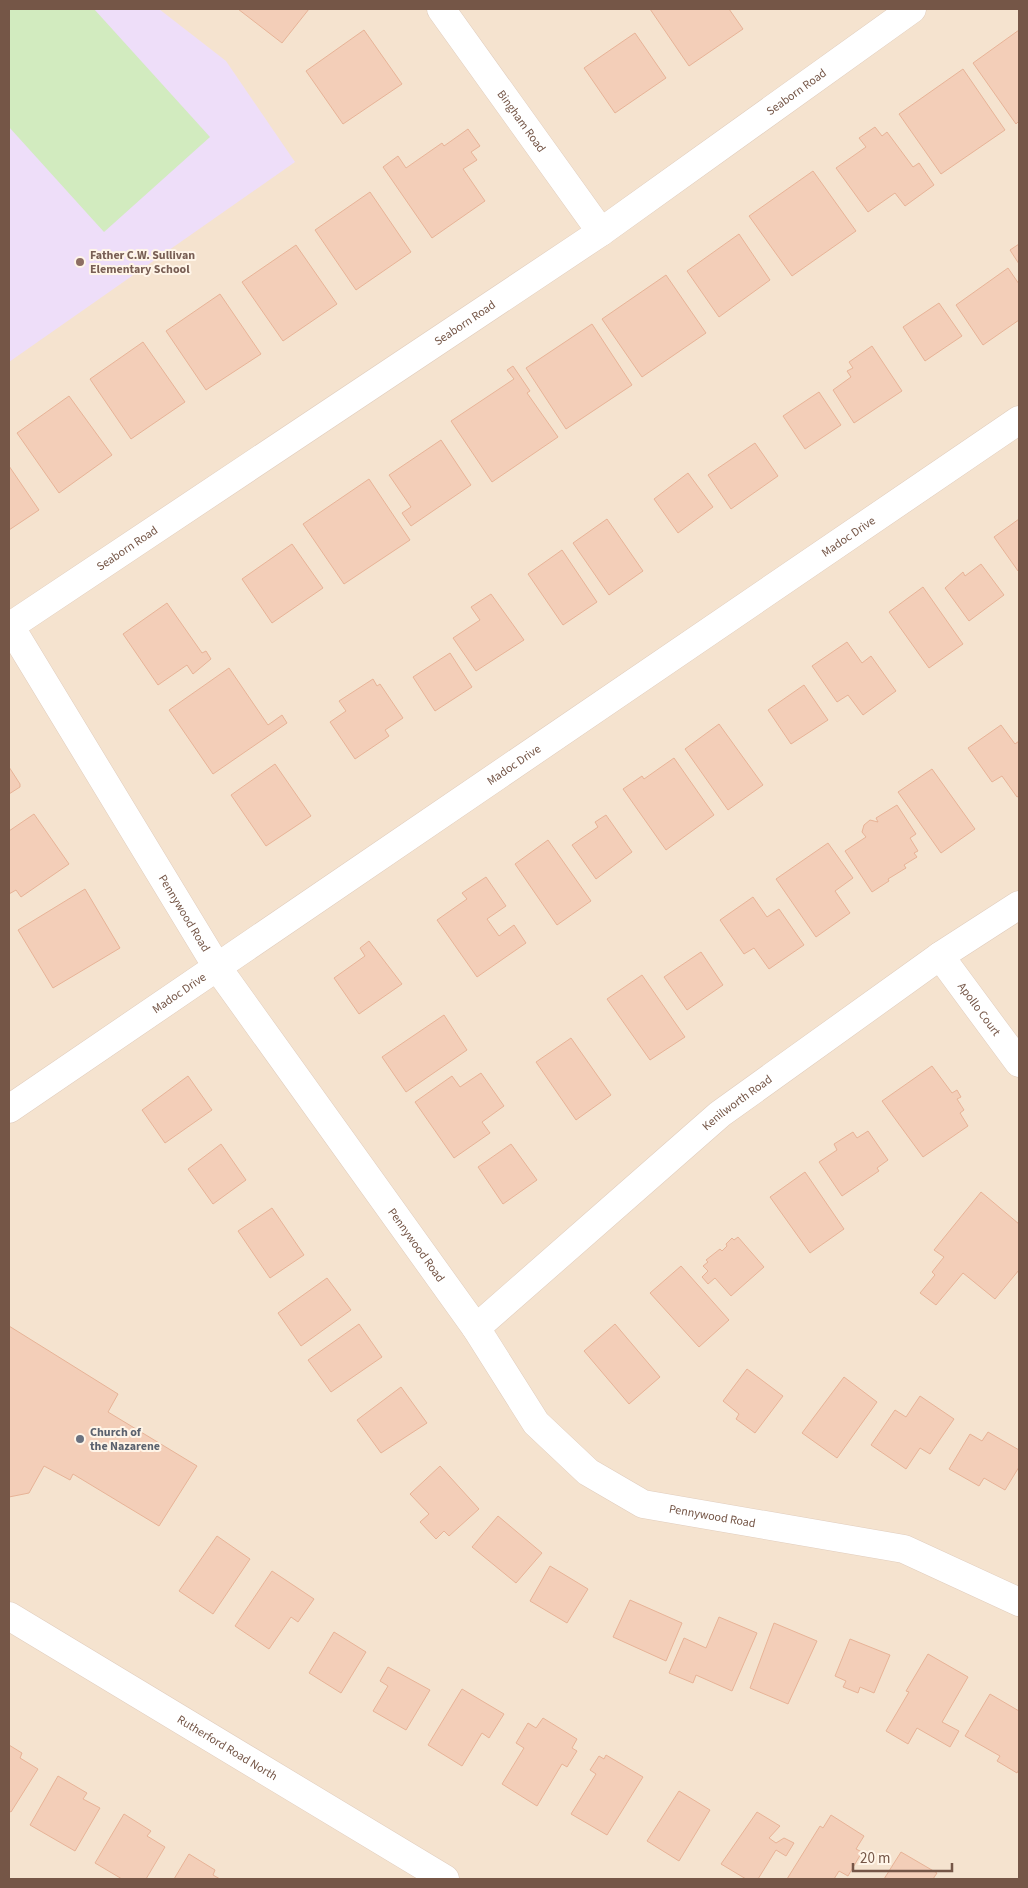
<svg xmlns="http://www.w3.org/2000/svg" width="1028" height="1888" viewBox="0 0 1028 1888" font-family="'Source Sans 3',sans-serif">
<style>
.residential{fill:#f5e3cf}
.education{fill:#eedef9}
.green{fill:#d2ebbf}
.building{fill:#f3ceb8;stroke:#e7b397}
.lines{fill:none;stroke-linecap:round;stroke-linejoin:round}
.minor-casing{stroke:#e1cdbd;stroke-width:29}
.tertiary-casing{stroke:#e1cdbd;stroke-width:29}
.minor{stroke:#fff;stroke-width:28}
.tertiary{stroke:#fff;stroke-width:28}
.education-dot{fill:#8d6e63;stroke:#fff5e8;stroke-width:2}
.worship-dot{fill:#6b7280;stroke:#fff5e8;stroke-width:2}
.labels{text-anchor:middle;stroke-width:4;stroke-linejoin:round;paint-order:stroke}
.street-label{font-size:12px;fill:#755647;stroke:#fff5e8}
.education-label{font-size:12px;font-weight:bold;fill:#785e54;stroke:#fff5e8;text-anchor:start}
.worship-label{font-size:12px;font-weight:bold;fill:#5b616d;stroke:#fff5e8;text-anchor:start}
</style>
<rect width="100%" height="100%" fill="#fdf1e1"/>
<!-- residential -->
<path class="residential" d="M9 9H1019V1879H9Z"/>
<!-- education -->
<path class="education" d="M9 9H159L226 61 295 162 9 362Z"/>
<!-- green -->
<path class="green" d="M9 9H94L210 137 104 232 9 127Z"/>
<!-- building -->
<path class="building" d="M238 9H309L282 43Z
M650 9H729L743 29 689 66Z
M364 30 402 84 343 124 306 71Z
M1019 30V121L1016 124 973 63Z
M635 33 666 78 615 113 584 68Z
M963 69 1005 130 941 174 899 114Z
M875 127 882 136 887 132 913 167 919 163 934 185 905 206 895 193 868 212 836 168 866 147 859 138Z
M468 129 480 146 471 152 477 160 463 169 485 201 432 238 383 167 398 156 406 168 442 143 444 146Z
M813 171 856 231 792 276 749 216Z
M370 192 411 252 356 290 315 230Z
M739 234 770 280 719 317 687 271Z
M1019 244V264L1010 250Z
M296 245 337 304 283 341 242 282Z
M1008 268 1019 284V320L983 345 956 305Z
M666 275 706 333 642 377 602 319Z
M220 294 261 354 206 390 166 331Z
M939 303 962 336 925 361 903 327Z
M592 324 632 385 566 429 526 368Z
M143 342 185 402 131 439 90 379Z
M872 346 902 391 854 423 833 390 851 377 847 371 853 368 849 362Z
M513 366 530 391 527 393 558 437 492 482 451 421 514 379 507 370Z
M819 392 841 425 805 449 783 416Z
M69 396 112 455 59 493 17 433Z
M441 440 471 485 411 526 402 513 411 507 389 475Z
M755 443 778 476 731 509 708 475Z
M9 466 39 510 9 530Z
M688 473 713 507 678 533 654 499Z
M369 479 410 540 344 584 303 524Z
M607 519 643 571 609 595 573 543Z
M1019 519V570L1018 571 994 537Z
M292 544 323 588 272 623 242 579Z
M562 550 597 602 563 625 528 574Z
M981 564 1004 595 969 621 945 588 963 572 965 576Z
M923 587 963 644 929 668 889 612Z
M491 594 524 640 476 671 453 638 480 620 471 607Z
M167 603 202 653 206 651 211 659 193 674 187 665 158 685 123 634Z
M847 642 862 663 871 656 896 691 863 715 848 695 837 702 812 666Z
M450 653 472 687 435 711 413 677Z
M229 668 268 725 282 715 287 723 213 774 169 710Z
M373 679 377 686 380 684 403 718 385 730 389 736 355 759 330 722 346 711 339 701Z
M804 685 828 720 791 744 768 710Z
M719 724 763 785 728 810 685 749Z
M1001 725 1015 744 1019 741V796L1017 797 1002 776 992 782 968 748Z
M674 758 714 815 666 850 623 789 642 776 644 779Z
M275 764 311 816 266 846 231 795Z
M9 767 20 784V787L9 794Z
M932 769 975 829 941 853 898 792Z
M897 805 916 834 910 838 918 851 914 853 917 857 904 865 906 868 888 879 889 881 872 892 845 851 866 837 862 832 864 825 870 820 878 822 876 818Z
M34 814 69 864 21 897 16 890 9 894V831Z
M606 815 632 852 596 879 572 845 598 827 595 822Z
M548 840 591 901 557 925 515 864Z
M828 843 853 878 835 891 850 913 816 937 776 879Z
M486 877 506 906 487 919 499 936 514 925 526 943 477 977 437 920 467 899 462 893Z
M85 889 120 948 53 988 18 930Z
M753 897 767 917 779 909 804 945 769 969 754 948 744 954 720 920Z
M369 941 402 984 359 1014 334 978 365 956 360 948Z
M701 952 723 985 687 1010 664 977Z
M642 975 685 1037 650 1060 607 999Z
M444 1015 467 1050 406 1092 382 1057Z
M571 1038 611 1095 576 1120 536 1062Z
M932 1066 952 1093 957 1090 961 1097 957 1099 964 1110 960 1113 968 1126 923 1157 882 1101Z
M481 1073 504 1106 482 1122 490 1133 454 1158 415 1102 452 1076 460 1087Z
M188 1076 212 1110 165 1143 142 1110Z
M868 1131 888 1160 877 1168 879 1171 842 1196 819 1162 837 1150 834 1144 853 1132 857 1138Z
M221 1144 246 1180 213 1204 188 1169Z
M511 1144 537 1180 503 1204 478 1167Z
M805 1172 844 1229 810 1253 770 1197Z
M981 1192 1019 1224V1270L995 1299 963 1273 936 1305 920 1293 935 1275 932 1272 944 1257 934 1250Z
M272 1208 304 1255 270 1278 238 1231Z
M738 1237 764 1267 731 1296 715 1278 708 1284 702 1277 708 1271 703 1266 708 1262 706 1260 720 1249 722 1251 727 1246 726 1244 732 1238 734 1240Z
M681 1266 729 1320 699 1347 650 1293Z
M327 1278 351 1310 301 1346 278 1313Z
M359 1324 382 1357 331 1392 308 1360Z
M615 1324 660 1377 629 1404 584 1351Z
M9 1326 118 1394 108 1412 197 1466 159 1526 73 1474 70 1480 44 1466 29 1493 9 1497Z
M747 1369 783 1396 755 1433 736 1419 739 1414 723 1401Z
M844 1377 877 1402 837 1458 802 1433Z
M401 1387 427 1423 381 1453 357 1420Z
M920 1396 954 1419 930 1454 920 1448 906 1469 871 1445 895 1410 906 1417Z
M988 1432 1019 1450V1467L1005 1490 984 1478 979 1486 949 1469 970 1434 982 1441Z
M440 1466 479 1509 449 1536 444 1531 436 1539 420 1522 429 1514 410 1494Z
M498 1516 542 1553 516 1583 472 1547Z
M217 1536 250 1559 213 1614 179 1591Z
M550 1566 588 1589 567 1623 530 1601Z
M272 1571 314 1599 298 1622 291 1617 269 1649 235 1626Z
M630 1600 682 1623 666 1661 613 1637Z
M719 1617 757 1633 732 1691 696 1675 693 1683 669 1673 684 1638 706 1648Z
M774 1623 817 1641 788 1704 750 1688Z
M334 1632 366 1652 341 1693 309 1673Z
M850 1639 890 1655 874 1693 860 1687 858 1693 843 1687 846 1681 835 1676Z
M928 1654 968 1677 942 1722 959 1731 950 1747 917 1728 908 1744 886 1731 909 1692 906 1691Z
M388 1667 430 1690 406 1730 373 1711 388 1686 380 1681Z
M462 1689 504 1714 489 1738 482 1733 462 1766 428 1745Z
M990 1694 1019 1711V1769L1017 1773 997 1761 1000 1756 965 1736Z
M543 1718 577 1739 572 1748 577 1751 567 1767 562 1764 537 1806 502 1784 524 1748 516 1743 528 1723 536 1728Z
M9 1745 22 1753 20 1758 38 1769 11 1812 9 1811Z
M606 1755 643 1777 607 1835 571 1814 596 1774 590 1770 599 1756 604 1759Z
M58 1776 87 1793 83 1799 100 1808 75 1851 30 1825Z
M679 1791 710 1810 679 1861 647 1841Z
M757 1812 780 1826 769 1838 776 1843 784 1838 794 1843 786 1856 776 1850 758 1879H746L721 1864Z
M124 1814 151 1831 147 1836 165 1847 146 1879H122L95 1863Z
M831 1815 864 1836 856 1849 862 1852 848 1876 839 1871 834 1879H787L820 1826 823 1828Z
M901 1852 937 1873 933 1879H884Z
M189 1854 215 1870 213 1875 220 1879H174Z"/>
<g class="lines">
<defs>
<g id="minor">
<path id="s1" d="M441 9 601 232"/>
<path id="s2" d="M10 626 217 967 476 1328 536 1423 588 1472 643 1504 904 1549 1019 1602"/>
<path id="s3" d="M9 627 601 232 912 9"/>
<path id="s4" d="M940 956 1019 1063"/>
<path id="s5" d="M9 1109 1019 420"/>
<path id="s6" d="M476 1328 720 1114 940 956 1019 905"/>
</g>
<g id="tertiary">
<path id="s7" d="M9 1616 445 1879"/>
</g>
</defs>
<!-- minor casing -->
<use href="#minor" class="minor-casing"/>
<!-- tertiary casing -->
<use href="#tertiary" class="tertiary-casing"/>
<!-- minor -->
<use href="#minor" class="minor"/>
<!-- tertiary -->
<use href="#tertiary" class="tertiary"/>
</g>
<!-- markers -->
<circle class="education-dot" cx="80" cy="262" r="5"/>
<circle class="worship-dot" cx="80" cy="1439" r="5"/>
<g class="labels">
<!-- street labels -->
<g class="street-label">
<text dy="4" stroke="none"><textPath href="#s3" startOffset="952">Seaborn Road</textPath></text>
<text dy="4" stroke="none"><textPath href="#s1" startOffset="138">Bingham Road</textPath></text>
<text dy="4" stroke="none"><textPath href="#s3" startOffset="548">Seaborn Road</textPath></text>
<text dy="4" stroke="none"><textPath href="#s5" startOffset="1016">Madoc Drive</textPath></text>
<text dy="4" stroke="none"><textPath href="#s3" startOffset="142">Seaborn Road</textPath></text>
<text dy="4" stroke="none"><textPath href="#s5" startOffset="611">Madoc Drive</textPath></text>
<text dy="4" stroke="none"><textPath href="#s2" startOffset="336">Pennywood Road</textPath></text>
<text dy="4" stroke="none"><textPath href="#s5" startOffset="206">Madoc Drive</textPath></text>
<text dy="4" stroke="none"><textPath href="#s4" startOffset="66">Apollo Court</textPath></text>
<text dy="4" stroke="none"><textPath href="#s6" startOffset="345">Kenilworth Road</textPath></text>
<text dy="4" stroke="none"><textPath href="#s2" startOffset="741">Pennywood Road</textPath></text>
<text dy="4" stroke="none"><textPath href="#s2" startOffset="1161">Pennywood Road</textPath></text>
<text dy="4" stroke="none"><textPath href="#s7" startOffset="255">Rutherford Road North</textPath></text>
</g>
<!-- education labels -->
<g class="education-label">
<text x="90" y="259">Father C.W. Sullivan<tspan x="90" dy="14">Elementary School</tspan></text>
</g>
<!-- worship labels -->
<g class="worship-label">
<text x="90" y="1436">Church of<tspan x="90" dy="14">the Nazarene</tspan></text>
</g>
</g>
<!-- border -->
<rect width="1028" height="1888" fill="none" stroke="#755647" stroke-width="20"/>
<!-- scale -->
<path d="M853 1863v8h99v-8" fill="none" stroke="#755647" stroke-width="2.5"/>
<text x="860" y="1863" font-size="15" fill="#755647" stroke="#fff5e8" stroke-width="4" paint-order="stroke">20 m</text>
</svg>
